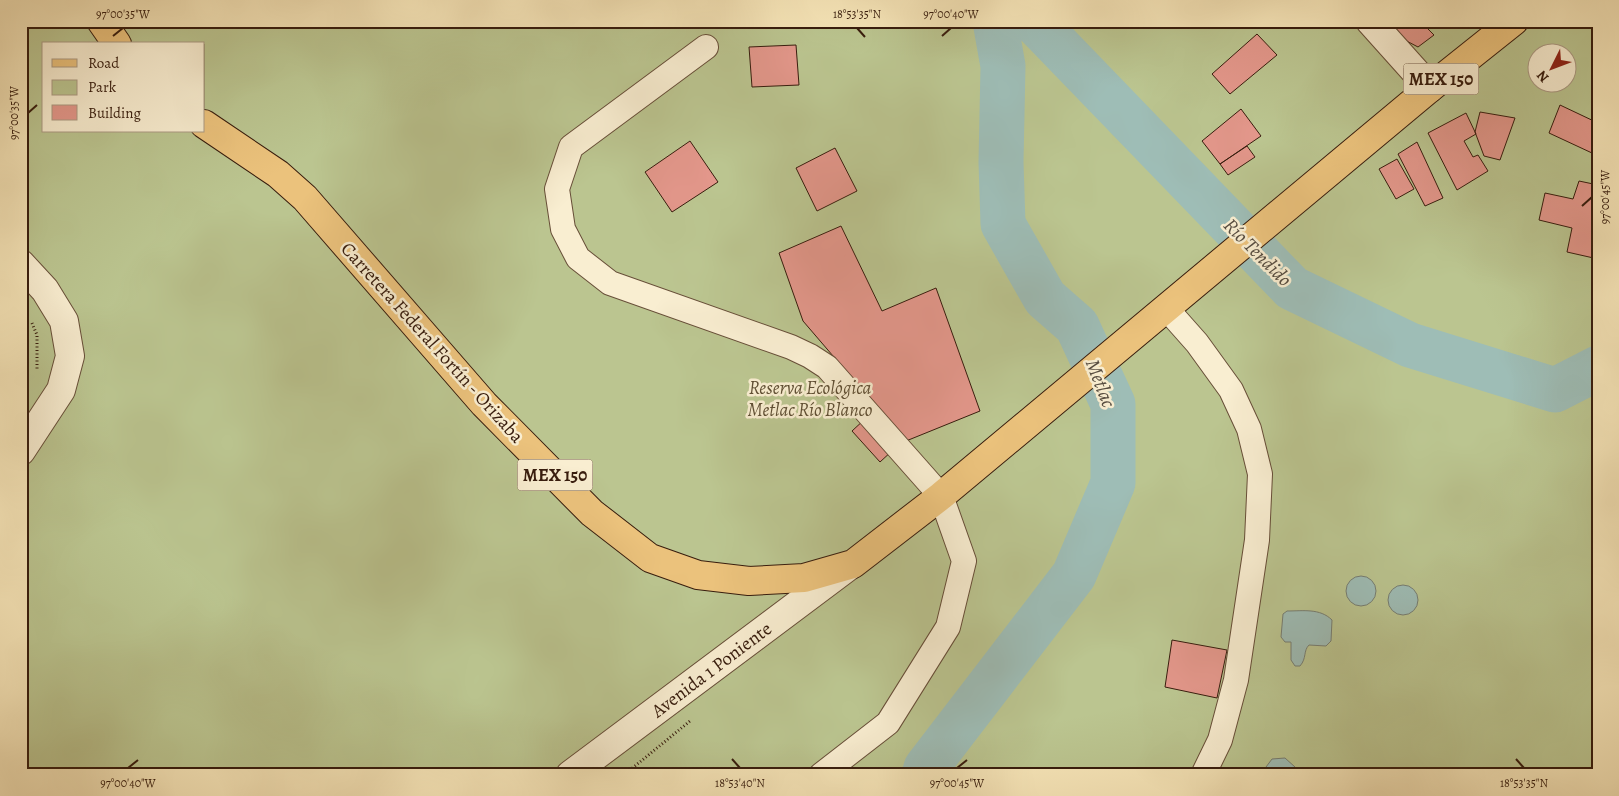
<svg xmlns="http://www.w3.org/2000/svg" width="1619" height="796" viewBox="0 0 1619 796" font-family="Alegreya,serif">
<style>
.park{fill:#bbc590;stroke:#79704e;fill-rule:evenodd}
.water{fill:#9ebdb6;stroke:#757d72}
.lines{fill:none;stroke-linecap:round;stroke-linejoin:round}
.river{stroke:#9ebdb6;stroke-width:45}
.building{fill:#e3978b;stroke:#371c0d}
.minor-casing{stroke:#674e38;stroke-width:26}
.tertiary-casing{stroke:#674e38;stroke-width:30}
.primary-casing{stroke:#371c0d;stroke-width:30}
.path{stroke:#371c0d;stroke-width:3;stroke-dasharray:1 2.5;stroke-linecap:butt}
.minor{stroke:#f9eed1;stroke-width:24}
.tertiary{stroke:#f9eed1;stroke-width:28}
.primary{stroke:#ebc27c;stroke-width:28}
.ticks{fill:none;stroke:#371c0d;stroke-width:2}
.labels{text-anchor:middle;stroke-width:5;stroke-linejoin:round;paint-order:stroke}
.shield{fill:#f9eed1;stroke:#715b48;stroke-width:1}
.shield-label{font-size:18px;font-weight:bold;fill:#371c0d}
.street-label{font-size:19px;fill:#371c0d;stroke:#f9eed1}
.park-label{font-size:19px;font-style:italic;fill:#5f4f34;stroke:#f9eed1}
.water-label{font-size:20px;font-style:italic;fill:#564c40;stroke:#f9eed1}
.neatline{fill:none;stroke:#371c0d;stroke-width:2}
.ticks-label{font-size:12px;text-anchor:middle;fill:#371c0d}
</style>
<rect width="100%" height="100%" fill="#f6e5b8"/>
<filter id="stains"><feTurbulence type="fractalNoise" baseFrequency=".004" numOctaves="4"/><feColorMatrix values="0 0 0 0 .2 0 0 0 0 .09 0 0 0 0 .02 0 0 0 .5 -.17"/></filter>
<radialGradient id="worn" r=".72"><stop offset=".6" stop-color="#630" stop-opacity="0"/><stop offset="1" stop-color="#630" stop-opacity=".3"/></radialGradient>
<!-- park -->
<path class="park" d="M21 21H1598V775H21ZM44 44H204V131H44ZM1536 52H1566V82H1536Z"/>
<!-- water -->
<path class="water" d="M1346 591a15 15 0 1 1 30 0a15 15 0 1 1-30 0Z
M1388 600a15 15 0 1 1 30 0a15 15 0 1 1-30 0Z
M1287 611C1303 611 1320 608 1332 620L1331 641 1326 646 1309 645C1303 651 1307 658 1300 666H1295L1291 660V642H1285L1281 637 1283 614Z
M1285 758 1295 767 1297 775H1260L1272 759Z"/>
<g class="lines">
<!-- river -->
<path class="river" d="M1034 21 1292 288 1410 345 1555 390 1598 368
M924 775 926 768 1074 575 1113 483V404L1077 326 1045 298 1003 224 1001 162 1003 66 995 21"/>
</g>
<!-- building -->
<path class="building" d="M1386 21H1420L1434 35 1418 47 1399 37Z
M1257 34 1277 55 1230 94 1212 74Z
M796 45 799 85 752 87 749 47Z
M1560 105 1598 123V142L1592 153 1549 133Z
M1241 109 1261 136 1220 164 1202 141Z
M1480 112 1515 118 1500 160 1484 156 1475 132Z
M1466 113 1476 134 1464 141 1473 157 1478 155 1488 171 1457 190 1428 133Z
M690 141 718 182 672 212 645 172Z
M1417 142 1443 198 1425 206 1398 154Z
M1247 146 1255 157 1228 175 1220 164Z
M835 148 857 191 817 211 796 168Z
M1397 159 1414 189 1396 199 1379 169Z
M1579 181 1598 185V259L1567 252 1572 228 1539 220 1545 193 1573 199Z
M841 226 882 311 936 288 980 411 906 441 803 321 779 253Z
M865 419 893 450 880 462 852 431Z
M1172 640 1227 650 1217 698 1165 687Z"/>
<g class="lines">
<defs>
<path id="minor" d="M706 47 571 147 557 189 563 229 578 258 610 283 791 347 810 356 827 367 941 496 964 561 948 627 888 723 821 775
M1166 308 1197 343 1231 390 1249 429 1260 474 1257 540 1236 680 1220 740 1203 775"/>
<path id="tertiary" d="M1370 21 1430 88
M21 264 45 290 64 321 70 356 61 390 21 451
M570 775 849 566"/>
<path id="primary" d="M101 21 117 44
M204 124 278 174 305 198 484 404 592 513 650 558 698 575 749 581 804 578 853 564 941 496 1430 88 1514 21"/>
</defs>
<!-- minor casing -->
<use href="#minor" class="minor-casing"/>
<!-- tertiary casing -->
<use href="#tertiary" class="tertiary-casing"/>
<!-- primary casing -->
<use href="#primary" class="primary-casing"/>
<!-- path -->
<path class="path" d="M32 323 37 335V371
M624 775 690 721"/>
<!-- minor -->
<use href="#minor" class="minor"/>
<!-- tertiary -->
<use href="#tertiary" class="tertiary"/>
<!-- primary -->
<use href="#primary" class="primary"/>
</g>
<!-- ticks -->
<path class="ticks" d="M857 28 865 37M113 36 123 28M942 36 951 28M28 113 37 105M1582 206 1592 197M732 759 740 768M1516 759 1524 768M128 768 138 760M957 768 967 760"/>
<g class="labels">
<!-- shield labels -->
<g class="shield">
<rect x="1403.5" y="63.5" width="75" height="31" rx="4"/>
<rect x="517.5" y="459.5" width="75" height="31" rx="4"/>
</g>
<g class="shield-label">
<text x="1441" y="85">MEX 150</text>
<text x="555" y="481">MEX 150</text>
</g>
<!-- street labels -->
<g class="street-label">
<text transform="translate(433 342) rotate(48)" y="7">Carretera Federal Fortín - Orizaba</text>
<text transform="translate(711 669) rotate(-37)" y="7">Avenida 1 Poniente</text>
</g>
<!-- park labels -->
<g class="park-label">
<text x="810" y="394">Reserva Ecológica<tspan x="810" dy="22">Metlac Río Blanco</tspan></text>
</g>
<!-- water labels -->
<g class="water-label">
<text transform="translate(1258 252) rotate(45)" y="7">Río Tendido</text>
<text transform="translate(1101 383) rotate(69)" y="7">Metlac</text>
</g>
</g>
<!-- margin -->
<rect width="1619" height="796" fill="none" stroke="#f6e5b8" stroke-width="55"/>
<!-- legend -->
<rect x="42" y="42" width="162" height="90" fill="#f9eed1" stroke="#ab9a83"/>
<rect x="52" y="59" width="25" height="8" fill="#ebc27c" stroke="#ab9a83"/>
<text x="88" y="68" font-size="15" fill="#371c0d">Road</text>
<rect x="52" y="80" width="25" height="15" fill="#bbc590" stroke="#ab9a83"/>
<text x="88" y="92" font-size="15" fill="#371c0d">Park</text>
<rect x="52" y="105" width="25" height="15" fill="#e3978b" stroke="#ab9a83"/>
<text x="88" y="118" font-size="15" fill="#371c0d">Building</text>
<!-- north arrow -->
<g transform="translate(1552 68) rotate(228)"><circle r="24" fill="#f9eed1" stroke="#ab9a83"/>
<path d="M0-4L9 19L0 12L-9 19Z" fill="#8f2418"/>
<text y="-8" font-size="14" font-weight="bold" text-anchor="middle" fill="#371c0d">N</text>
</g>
<rect x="28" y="28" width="1564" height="740" class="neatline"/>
<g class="ticks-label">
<text x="123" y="18">97°00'35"W</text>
<text x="857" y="18">18°53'35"N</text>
<text x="951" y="18">97°00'40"W</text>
<text transform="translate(14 113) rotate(-90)" y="4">97°00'35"W</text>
<text transform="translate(1605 197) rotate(-90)" y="4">97°00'45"W</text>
<text x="128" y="787">97°00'40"W</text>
<text x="740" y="787">18°53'40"N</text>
<text x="957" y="787">97°00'45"W</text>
<text x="1524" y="787">18°53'35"N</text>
</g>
<rect width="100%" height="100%" filter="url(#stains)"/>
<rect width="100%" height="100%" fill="url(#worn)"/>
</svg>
